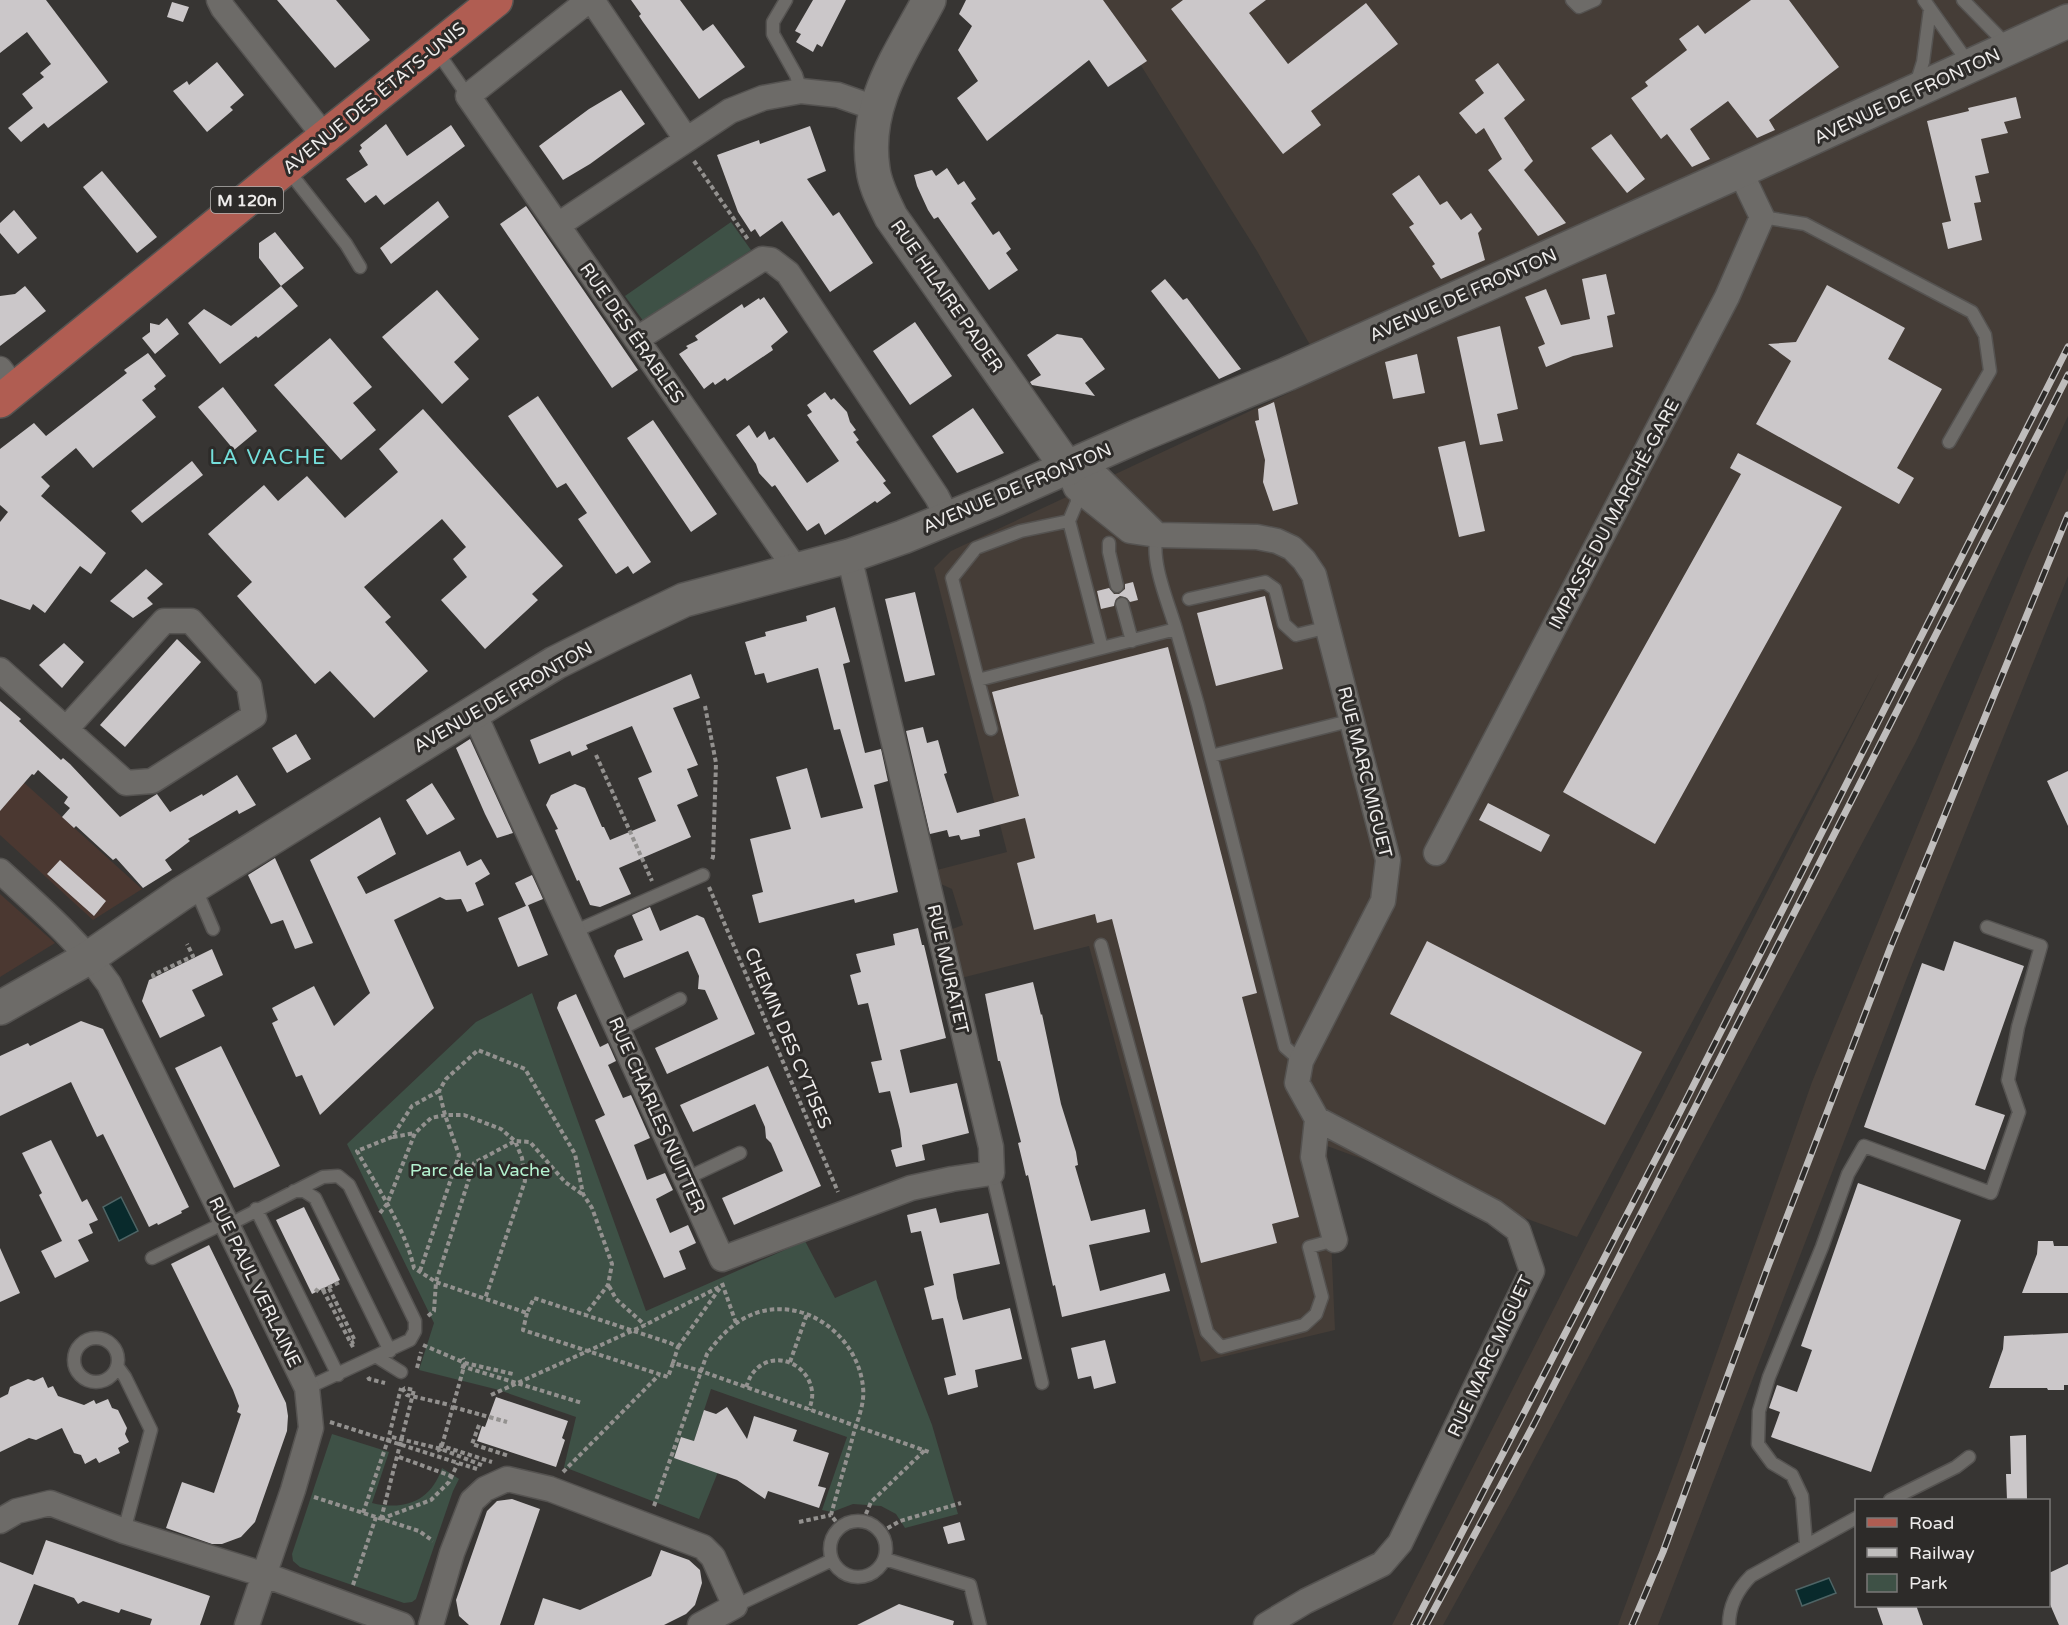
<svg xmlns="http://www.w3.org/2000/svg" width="2068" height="1625" viewBox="0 0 2068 1625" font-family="'Varela Round',sans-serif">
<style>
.built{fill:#453d37}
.education{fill:#4b3831}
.green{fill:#3e5146}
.water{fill:#092a2c;stroke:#4e6465;stroke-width:1.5}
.building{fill:#cbc7c9}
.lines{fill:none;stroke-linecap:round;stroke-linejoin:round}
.lane-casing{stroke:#555351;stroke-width:15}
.street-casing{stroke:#555351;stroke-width:27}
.secondary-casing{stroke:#555351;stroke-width:36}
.primary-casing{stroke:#555351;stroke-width:36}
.path{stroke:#93918f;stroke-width:4;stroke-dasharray:4.5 3;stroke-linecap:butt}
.lane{stroke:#6d6b68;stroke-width:12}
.street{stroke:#6d6b68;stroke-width:24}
.secondary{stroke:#6d6b68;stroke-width:33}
.primary{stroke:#b05d52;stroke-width:33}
.rail-casing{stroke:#bfbdbc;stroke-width:7}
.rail{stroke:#2d2b29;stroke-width:4.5;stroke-dasharray:14;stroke-linecap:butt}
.labels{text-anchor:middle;stroke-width:6;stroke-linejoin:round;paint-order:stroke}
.shield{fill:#2d2b29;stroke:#b4b2b1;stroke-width:1.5}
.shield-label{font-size:16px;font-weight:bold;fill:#eeeceb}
.street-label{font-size:18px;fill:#eeeceb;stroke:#2d2b29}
.park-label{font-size:18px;fill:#b4f1cf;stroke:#2d2b29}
.quarter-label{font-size:21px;letter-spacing:1.5px;fill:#74e0dc;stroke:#2d2b29}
</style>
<rect width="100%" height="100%" fill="#373533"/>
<!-- built -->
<path class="built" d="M1100 0H2068V416L1916 742 1515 1495 1443 1625H1392L1879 673 1577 1237 1327 1146 1335 1330 1201 1362 1089 946 961 978 947 931 963 925 952 889 934 881 933 871 1007 852 934 568 951 551 1327 375 1257 251Z
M2068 468V576L1913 962 1658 1625H1618L1683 1449 1812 1082 2027 561Z"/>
<!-- education -->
<path class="education" d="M0 761 142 889 93 920 0 835Z
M0 894 55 943 0 977Z"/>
<!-- green -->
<path class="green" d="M731 222 751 250 644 322 625 296Z
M532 993 646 1311 805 1241 835 1298 876 1280 932 1425 958 1514 905 1528 896 1514 881 1506 853 1504 832 1512 822 1510 847 1437 711 1389 694 1441 681 1437 674 1458 718 1472 699 1519 564 1467 576 1417 499 1390 419 1370 434 1323 347 1144 476 1022Z
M332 1434 389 1452 372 1503C405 1511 431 1501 442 1468L459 1479 453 1491 416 1599 412 1602 404 1603 300 1567 293 1561 292 1554Z"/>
<!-- water -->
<path class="water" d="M121 1197 138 1231 119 1241 103 1207Z
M1829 1578 1836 1593 1802 1606 1796 1590Z"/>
<!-- building -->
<path class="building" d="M0 0H46L108 82 48 128 44 123 21 142 8 128 33 108 22 94 44 77 40 73 51 64 27 32 0 53Z
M277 0H336L370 40 335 68Z
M631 0H680L703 31 713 24 745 67 699 99 643 22 639 16 641 14Z
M813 0H846L822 47 817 44 813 52 796 42 801 34 795 31Z
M966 0H1103L1147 61 1108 87 1089 60 987 141 957 98 978 81 958 50 972 26 959 14Z
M1183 0H1266L1249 13 1288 64 1366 3 1398 44 1311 111 1321 125 1283 154 1171 9Z
M1751 0H1789L1839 67 1769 120 1775 130 1757 138 1728 101 1690 129 1710 159 1692 167 1667 134 1661 139 1631 98 1648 86 1645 82 1687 50 1679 39 1698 25 1705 34Z
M172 2 189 7 183 22 167 17Z
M217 62 244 95 230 107 233 110 207 132 173 91 187 81 189 85Z
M1498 63 1525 100 1504 118 1533 161 1524 170 1566 223 1538 236 1488 170 1502 159 1484 128 1476 134 1459 113 1484 93 1475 80Z
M621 90 645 124 590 164 563 180 539 146 589 109Z
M2016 97 2021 118 2004 122 2008 133 1981 139 1989 173 1975 176 1981 202 1974 203 1982 240 1948 249 1942 223 1951 221 1927 121 1969 111 1968 108Z
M386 124 407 156 451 125 465 146 384 205 376 195 365 203 346 179 368 165 359 151 362 148 360 145Z
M810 126 826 171 807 179 833 216 839 212 873 263 830 292 782 221 760 237 755 229 751 232 738 212 717 155 759 140 760 144Z
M1611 134 1645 179 1627 193 1591 148Z
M947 168 958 185 964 181 976 199 971 203 993 235 999 231 1011 249 1006 253 1018 270 989 290 938 217 934 219 928 210 917 186 914 175 932 170 936 176Z
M102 171 157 237 137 253 83 187Z
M1419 175 1440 205 1447 201 1461 220 1471 213 1482 229 1478 233 1485 260 1441 279 1432 266 1435 264 1409 227 1414 224 1392 194Z
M438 201 449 217 391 264 380 248Z
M526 206 638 370 612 388 500 224Z
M14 210 37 238 18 254 0 233V223Z
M275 232 304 268 281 286 259 258V243Z
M1606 274 1615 314 1607 316 1613 347 1573 356 1546 367 1538 347 1545 344 1525 297 1546 289 1561 325 1590 319 1582 279Z
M1165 279 1183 300 1187 298 1241 369 1219 379 1151 291Z
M1827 285 1905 328 1888 359 1942 389 1897 468 1914 478 1899 504 1756 424 1791 361 1768 344 1796 342Z
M25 286 46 311 0 346V296L15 294Z
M281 286 298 306 258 338 256 336 220 364 188 323 204 309 231 326Z
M437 290 479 339 454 362 469 379 442 404 382 337Z
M764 297 788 332 771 346 773 350 727 381 725 378 715 385 713 382 704 389 679 354 688 348 686 346 698 340 695 336 742 304 744 308 759 298 760 300Z
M167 318 179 334 155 354 142 338 150 332V323L159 325Z
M915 322 952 376 910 405 873 351Z
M1500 326 1518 409 1497 414 1503 441 1480 445 1457 337Z
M1057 334 1082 338 1105 369 1085 383 1095 396 1032 385 1030 382 1041 375 1027 355Z
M330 338 372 387 353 403 376 430 341 460 274 385Z
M148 353 166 376 154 386 156 389 142 400 156 417 93 468 76 448 41 477 50 486 41 496 106 553 91 574 80 566 45 613 33 604 30 610 0 599V522L8 512 0 505V449L34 423 46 436 127 373 124 370Z
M1417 354 1425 393 1393 399 1385 362Z
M223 387 257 431 234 450 198 407Z
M825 392 831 400 834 398 847 412 850 422 856 430 853 432 859 440 856 442 886 481 883 483 891 493 877 503 875 501 825 535 819 523 807 531 775 485 772 487 759 473 756 464 736 435 749 425 757 438 765 431 769 440 774 437 807 483 839 461 807 415 812 412 807 405Z
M538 396 651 562 633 574 628 566 616 574 578 519 587 513 566 483 557 488 508 416Z
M1274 402 1298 504 1273 511 1263 482 1265 460 1255 421 1259 420 1258 409Z
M973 408 1004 453 957 473 932 436Z
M423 409 563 566 532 594 538 600 485 649 441 600 467 577 453 559 466 547 442 519 364 587 391 617 385 622 428 671 374 718 330 671 315 684 237 596 252 582 208 534 264 485 278 501 307 476 345 518 398 472 379 449Z
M653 420 717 514 691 532 627 438Z
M1465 441 1485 531 1459 537 1438 447Z
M1738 453 1842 507 1655 844 1563 792 1741 474 1730 468Z
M192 461 203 475 142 523 131 511Z
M146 569 163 584 147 598 153 604 133 618 110 601Z
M1133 582 1138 600 1130 602 1127 598 1120 596 1116 599 1114 606 1101 609 1097 591 1109 588 1114 594H1119L1125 589V584Z
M915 592 935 675 905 682 885 599Z
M1265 596 1283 669 1216 686 1197 613Z
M835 607 850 662 843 664 865 753 881 749 888 781 874 785 898 892 855 903 854 899 759 923 752 895 763 892 750 839 791 829 776 777 807 768 821 818 863 808 840 729 834 730 818 668 767 683 764 673 755 675 745 642 766 636 765 632 807 621 806 616Z
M177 639 201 662 125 747 100 725Z
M64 643 84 662 62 688 39 665Z
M1168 647 1257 993 1242 997 1299 1217 1272 1224 1277 1243 1201 1263 1112 919 1097 923 1095 914 1034 930 1017 863 1035 858 1025 818 979 830 980 836 961 840 959 835 949 837 947 830 930 834 906 731 923 727 927 743 938 740 947 773 944 774 957 813 1019 796 992 692Z
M691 674 700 698 673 708 698 765 687 769 698 796 677 805 691 837 619 868 631 894 600 907 590 905 579 880 577 881 555 830 558 829 546 805 551 795 575 784 585 788 602 827H604L610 840 656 821 638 778 652 772 632 726 586 745 588 749 572 756 570 751 539 764 530 740Z
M0 701 21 719 19 721 61 760 63 758 70 764 120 817 157 794 170 812 202 794 203 796 237 775 256 805 239 814 237 810 188 839 190 841 165 860 172 870 143 888 116 858 113 860 76 826 74 828 62 817 70 808 64 803 68 797 38 770 34 775 32 774 0 811Z
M296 734 311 759 287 773 272 748Z
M470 739 513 833 497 838 485 814 456 748Z
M2068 771V826L2047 781Z
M432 783 455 819 427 835 406 800Z
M1488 803 1550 835 1541 852 1479 820Z
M380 817 396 854 357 877 366 894 460 851 467 866 481 859 490 874 475 883 484 905 467 912 461 899 446 900 440 897 394 920 434 1008 320 1115 302 1075 296 1077 272 1023 278 1020 272 1008 314 986 334 1026 370 993 310 860Z
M275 858 313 943 295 949 283 920 271 924 248 875Z
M60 860 106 901 94 916 47 874Z
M532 875 543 899 526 906 515 883Z
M528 905 548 955 518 967 498 918Z
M650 907 660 931 697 915 704 918 755 1034 667 1074 655 1048 718 1019 705 990 698 989 699 976 688 951 624 978 614 956 617 950 643 940 632 915Z
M918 928 922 945H924L946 1038 900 1050 910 1093 957 1083 969 1133 922 1145 925 1160 896 1167 891 1150 902 1147 900 1130 890 1091 879 1093 871 1062 882 1060 868 1003 858 1005 850 975 861 972 856 954 895 945 893 934Z
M1427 941 1642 1052 1605 1125 1390 1014Z
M1954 941 2024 966 1975 1105 2005 1115 1985 1170 1864 1127 1922 963 1944 971Z
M212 949 223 975 192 990 205 1016 160 1038 142 1001 149 980Z
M1033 982 1041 1015 1042 1014 1061 1104 1076 1152 1078 1165 1075 1166 1091 1221 1145 1209 1150 1232 1089 1245 1100 1291 1165 1273 1170 1291 1062 1317 1055 1285 1053 1286 1028 1175 1026 1176 1018 1143 1021 1142 1000 1061H998L985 994Z
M576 994 600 1047 608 1043 616 1061 608 1065 623 1098 631 1095 650 1138 634 1145 647 1180 665 1173 673 1190 656 1199 670 1233 688 1225 696 1243 679 1251 686 1269 664 1278 595 1120 605 1115 557 1008 559 1002Z
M81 1021 103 1029 189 1207 181 1211 182 1213 158 1225 157 1223 149 1227 103 1134 97 1137 71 1082 0 1116V1056L28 1043 30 1046Z
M221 1046 280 1166 234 1188 175 1068Z
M768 1066 821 1186 734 1225 722 1198 783 1171 771 1143 766 1138 765 1127 755 1104 693 1132 680 1105Z
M51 1140 82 1202 87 1199 98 1220 89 1224 93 1233 78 1240 89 1261 55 1278 41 1251 62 1241 39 1195 42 1193 22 1153Z
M1858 1183 1961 1220 1871 1472 1771 1437 1780 1412 1769 1408 1777 1385 1797 1392 1812 1350 1801 1346Z
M304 1207 340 1280 312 1294 276 1220Z
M936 1208 940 1223 988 1213 1000 1264 953 1274 957 1298 963 1320 1010 1308 1022 1359 975 1370 978 1387 948 1395 944 1378 956 1375 952 1357 943 1318 932 1320 924 1288 934 1285 921 1231 911 1233 907 1215Z
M2038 1241H2053L2054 1246H2068V1293H2022L2037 1254Z
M209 1245 286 1403 288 1416 287 1431 255 1522 241 1537 222 1544H212L166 1528 182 1482 214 1493 241 1414 237 1412 239 1406 233 1390 171 1264Z
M0 1248 20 1293 0 1302Z
M2068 1333V1385H2064V1390H2048L2047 1388H1989L2003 1349 2004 1336Z
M1105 1340 1116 1383 1094 1389 1091 1376 1078 1379 1071 1348Z
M43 1377 48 1388 53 1386 58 1396 84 1405 94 1400 96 1404 108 1399 112 1408 118 1410 127 1428 125 1434 129 1442 118 1448 120 1453 99 1463 96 1458 85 1464 81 1455 74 1453 62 1428 36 1440 29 1438 0 1452V1398L8 1394 10 1387 28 1379 34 1381Z
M496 1397 568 1421 562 1438 565 1440 556 1467 477 1441 482 1426 485 1427Z
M727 1407 747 1439 754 1416 797 1430 793 1441 829 1453 818 1486 826 1488 819 1508 768 1491 765 1499 737 1480 674 1458 681 1437 694 1441 704 1410 716 1414Z
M2026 1435 2027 1500H2007L2006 1474H2011L2010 1436Z
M512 1499 540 1509 500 1625H469L459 1616 456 1600 487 1511 497 1501Z
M960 1522 965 1540 948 1544 943 1527Z
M46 1540 210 1596 200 1625H150L152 1619 121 1609 119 1613 83 1601 78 1604 74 1598 34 1584 18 1625H0V1562L33 1575Z
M661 1550 689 1560 700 1570 702 1583 695 1605 686 1614 664 1625H534L543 1598 580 1610 651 1576Z
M2068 1564V1625H2059L2049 1602V1573Z
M899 1604 954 1621 953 1625H857Z
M1876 1605H1916L1923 1625H1883Z"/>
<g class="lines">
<defs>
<path id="lane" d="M786 0 773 22V34L796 75 801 91
M1572 0 1579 7 1595 0
M1924 0 1970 65
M1963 0 2007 45
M436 50 468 96
M1916 84 1923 62 1930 9
M287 169 346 244 360 267
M1762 217 1805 224 1972 312 1985 335 1990 371 1949 442
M1076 489 1077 502 1069 521 1102 648 1176 629C1168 602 1150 561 1157 535
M1069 521 1021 531 976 548 952 578 978 680 1102 648
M1109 543V552L1117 586
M1189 599 1265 582 1275 589 1284 624 1296 635 1329 627
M1122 604 1132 641
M1176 629 1198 705 1285 1047 1301 1061
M978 680 991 729
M1211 756 1353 720
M195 887 213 929
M573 932 703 875
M1101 945 1207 1332 1221 1347 1304 1325 1316 1314 1322 1297 1309 1247 1335 1240
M619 1030 680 999
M992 1173 1042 1383
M685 1179 740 1153
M294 1191H304L315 1198 390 1351
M256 1209 338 1375
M228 1225 323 1177 338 1176 349 1185 415 1321V1331L410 1340 307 1388
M152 1258 226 1222
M74 1360a22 22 0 1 1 44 0a22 22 0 1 1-44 0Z
M377 1357 401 1372
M117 1366 125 1377 151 1430 124 1531
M1890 1500 1956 1467 1969 1457
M830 1549a28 28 0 1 1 56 0a28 28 0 1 1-56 0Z
M1806 1544 1802 1496 1792 1475 1772 1463 1758 1444 1759 1411 1769 1377 1822 1247 1848 1174 1864 1146 1991 1193 2019 1112 2008 1080 2018 1027 2041 946 1987 927
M885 1559 970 1585 980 1625
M735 1606 832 1560
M1729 1625C1729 1605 1737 1590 1751 1576L1856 1518"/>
<path id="street" d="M219 0 223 8 325 137
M589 0 468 96 797 571
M592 0 686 139
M558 225 730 111 763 98 801 91 838 95 875 108
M637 339 762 259 771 260 788 273 937 497 948 519
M0 369 15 389
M1068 469 1076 488 1130 531 1157 535 1257 537 1277 541 1292 548 1304 560 1314 575 1388 860 1383 901 1301 1061 1297 1083 1317 1119 1313 1157 1335 1240
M1068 469 1099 478 1157 535
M0 670 126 783 152 781 254 716 249 686 191 621H164L66 729
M474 713 722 1259 911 1188 952 1179 992 1173 991 1147 849 556
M1436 853 1727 297 1762 217 1740 171
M0 871C39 907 78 940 109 984L307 1388 311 1428 293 1490 247 1625
M0 1521 17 1511 50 1503 124 1531 265 1575 402 1625
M431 1625 452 1553 472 1501 485 1489 507 1479 550 1489 703 1547 713 1557 735 1606 700 1625
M1266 1625 1306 1601 1382 1564 1400 1543 1532 1271 1518 1230 1494 1212 1317 1119"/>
<path id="secondary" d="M929 0C900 55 863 104 873 169 875 186 884 202 891 217L1068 469
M0 1008 90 957 181 894 499 697 555 663 615 633 684 600 849 556 903 537 998 498 1138 436 1287 374 1740 171 2068 21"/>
<path id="primary" d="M0 401 286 168 496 0"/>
</defs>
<!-- lane casing -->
<use href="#lane" class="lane-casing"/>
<!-- street casing -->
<use href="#street" class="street-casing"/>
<!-- secondary casing -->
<use href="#secondary" class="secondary-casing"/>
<!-- primary casing -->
<use href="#primary" class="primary-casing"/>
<!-- path -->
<path class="path" d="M694 161 749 241
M705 706 716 763 713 857 711 862
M596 755 652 881
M709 887 838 1192
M154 978 153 975 193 956 187 944
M439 1091 412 1106 392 1137 357 1151C377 1187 405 1228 414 1268L436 1282 527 1313 534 1298 670 1343 678 1347 673 1363 701 1371 929 1452
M393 1137 415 1133
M457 1161 471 1167
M380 1213 387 1204 415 1133 431 1118 445 1115H464L501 1129 515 1141 522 1158 525 1181 485 1299
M420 1271 459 1155 445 1115 439 1091 446 1079 478 1050 525 1069 575 1154 583 1194 592 1208 612 1264 608 1285 585 1315
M722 1283 736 1323
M609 1286 616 1299 645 1325
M329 1288 355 1341 351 1343
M315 1289 319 1292 340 1282
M323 1290 354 1349
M527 1313 523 1330 668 1377 673 1363
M428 1316 434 1311 436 1282 474 1163 515 1141 530 1142 565 1182 582 1194
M423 1345 465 1363 513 1374
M678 1347 722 1285
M790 1362 807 1314
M461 1366 582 1403
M417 1368 421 1352
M368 1377 369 1379 385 1383
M746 1387C748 1383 749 1378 752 1374 771 1348 808 1362 812 1391 813 1397 811 1404 809 1410
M402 1388 407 1395 450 1405
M491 1395 645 1325 723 1285
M453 1407 507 1422
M330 1422 477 1469
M479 1425 472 1444 509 1456
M392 1437 441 1449 484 1466
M439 1445 492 1462
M437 1451 441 1449 465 1363 463 1358
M399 1457 451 1476
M563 1472 659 1375
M314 1497 419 1531 433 1541
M654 1506 707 1354C720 1336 736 1319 759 1312 809 1298 858 1338 863 1387 865 1405 857 1420 853 1436 846 1462 838 1489 831 1515L840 1527
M363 1513 388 1440 401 1388
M381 1519 414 1390 404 1388
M381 1519 431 1500 449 1482 458 1463
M863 1521 871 1502 925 1450
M799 1522 831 1515
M881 1532 900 1521 961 1503
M353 1585 376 1517"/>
<!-- lane -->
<use href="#lane" class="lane"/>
<!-- street -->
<use href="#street" class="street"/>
<!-- secondary -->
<use href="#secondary" class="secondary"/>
<!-- primary -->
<use href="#primary" class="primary"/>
<defs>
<path id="rail" d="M1414 1625 1680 1112 2068 347
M1426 1625 1534 1424 2068 375
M1632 1625 1663 1552 1767 1269 1891 946 2068 515"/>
</defs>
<!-- rail casing -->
<use href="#rail" class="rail-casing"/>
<!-- rail -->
<use href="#rail" class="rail"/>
</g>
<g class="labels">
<!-- shield labels -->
<rect class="shield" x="211" y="187" width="72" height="26" rx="4.5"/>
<g class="shield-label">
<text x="247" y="206">M 120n</text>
</g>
<!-- street labels -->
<g class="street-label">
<text transform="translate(1907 96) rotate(-25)" y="6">AVENUE DE FRONTON</text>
<text transform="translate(374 98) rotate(-39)" y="6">AVENUE DES ÉTATS-UNIS</text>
<text transform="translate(1463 295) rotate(-24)" y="6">AVENUE DE FRONTON</text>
<text transform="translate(947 296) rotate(55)" y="6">RUE HILAIRE PADER</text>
<text transform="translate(632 333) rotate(55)" y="6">RUE DES ÉRABLES</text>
<text transform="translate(1017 488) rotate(-23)" y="6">AVENUE DE FRONTON</text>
<text transform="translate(1614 514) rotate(-62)" y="6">IMPASSE DU MARCHÉ-GARE</text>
<text transform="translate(503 697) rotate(-30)" y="6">AVENUE DE FRONTON</text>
<text transform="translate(1365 772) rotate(76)" y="6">RUE MARC MIGUET</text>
<text transform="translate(948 969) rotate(77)" y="6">RUE MURATET</text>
<text transform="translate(788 1038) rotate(67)" y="6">CHEMIN DES CYTISES</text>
<text transform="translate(657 1115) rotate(66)" y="6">RUE CHARLES NUITTER</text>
<text transform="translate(255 1282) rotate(64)" y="6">RUE PAUL VERLAINE</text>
<text transform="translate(1490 1356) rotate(-65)" y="6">RUE MARC MIGUET</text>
</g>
<!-- park labels -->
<g class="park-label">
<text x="480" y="1176">Parc de la Vache</text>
</g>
<!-- quarter labels -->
<g class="quarter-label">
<text x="268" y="464">LA VACHE</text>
</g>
</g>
<!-- legend -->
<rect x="1855" y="1499" width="195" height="108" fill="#2d2b29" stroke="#7a7877" stroke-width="1.5"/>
<rect x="1867" y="1518" width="30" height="9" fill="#b05d52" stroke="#7a7877" stroke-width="1.5"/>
<text x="1909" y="1529" font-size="18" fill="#eeeceb">Road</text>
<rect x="1867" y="1548" width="30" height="9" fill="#bfbdbc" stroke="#7a7877" stroke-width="1.5"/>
<text x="1909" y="1559" font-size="18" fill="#eeeceb">Railway</text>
<rect x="1867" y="1574" width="30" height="18" fill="#3e5146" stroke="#7a7877" stroke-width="1.5"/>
<text x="1909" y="1589" font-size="18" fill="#eeeceb">Park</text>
</svg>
